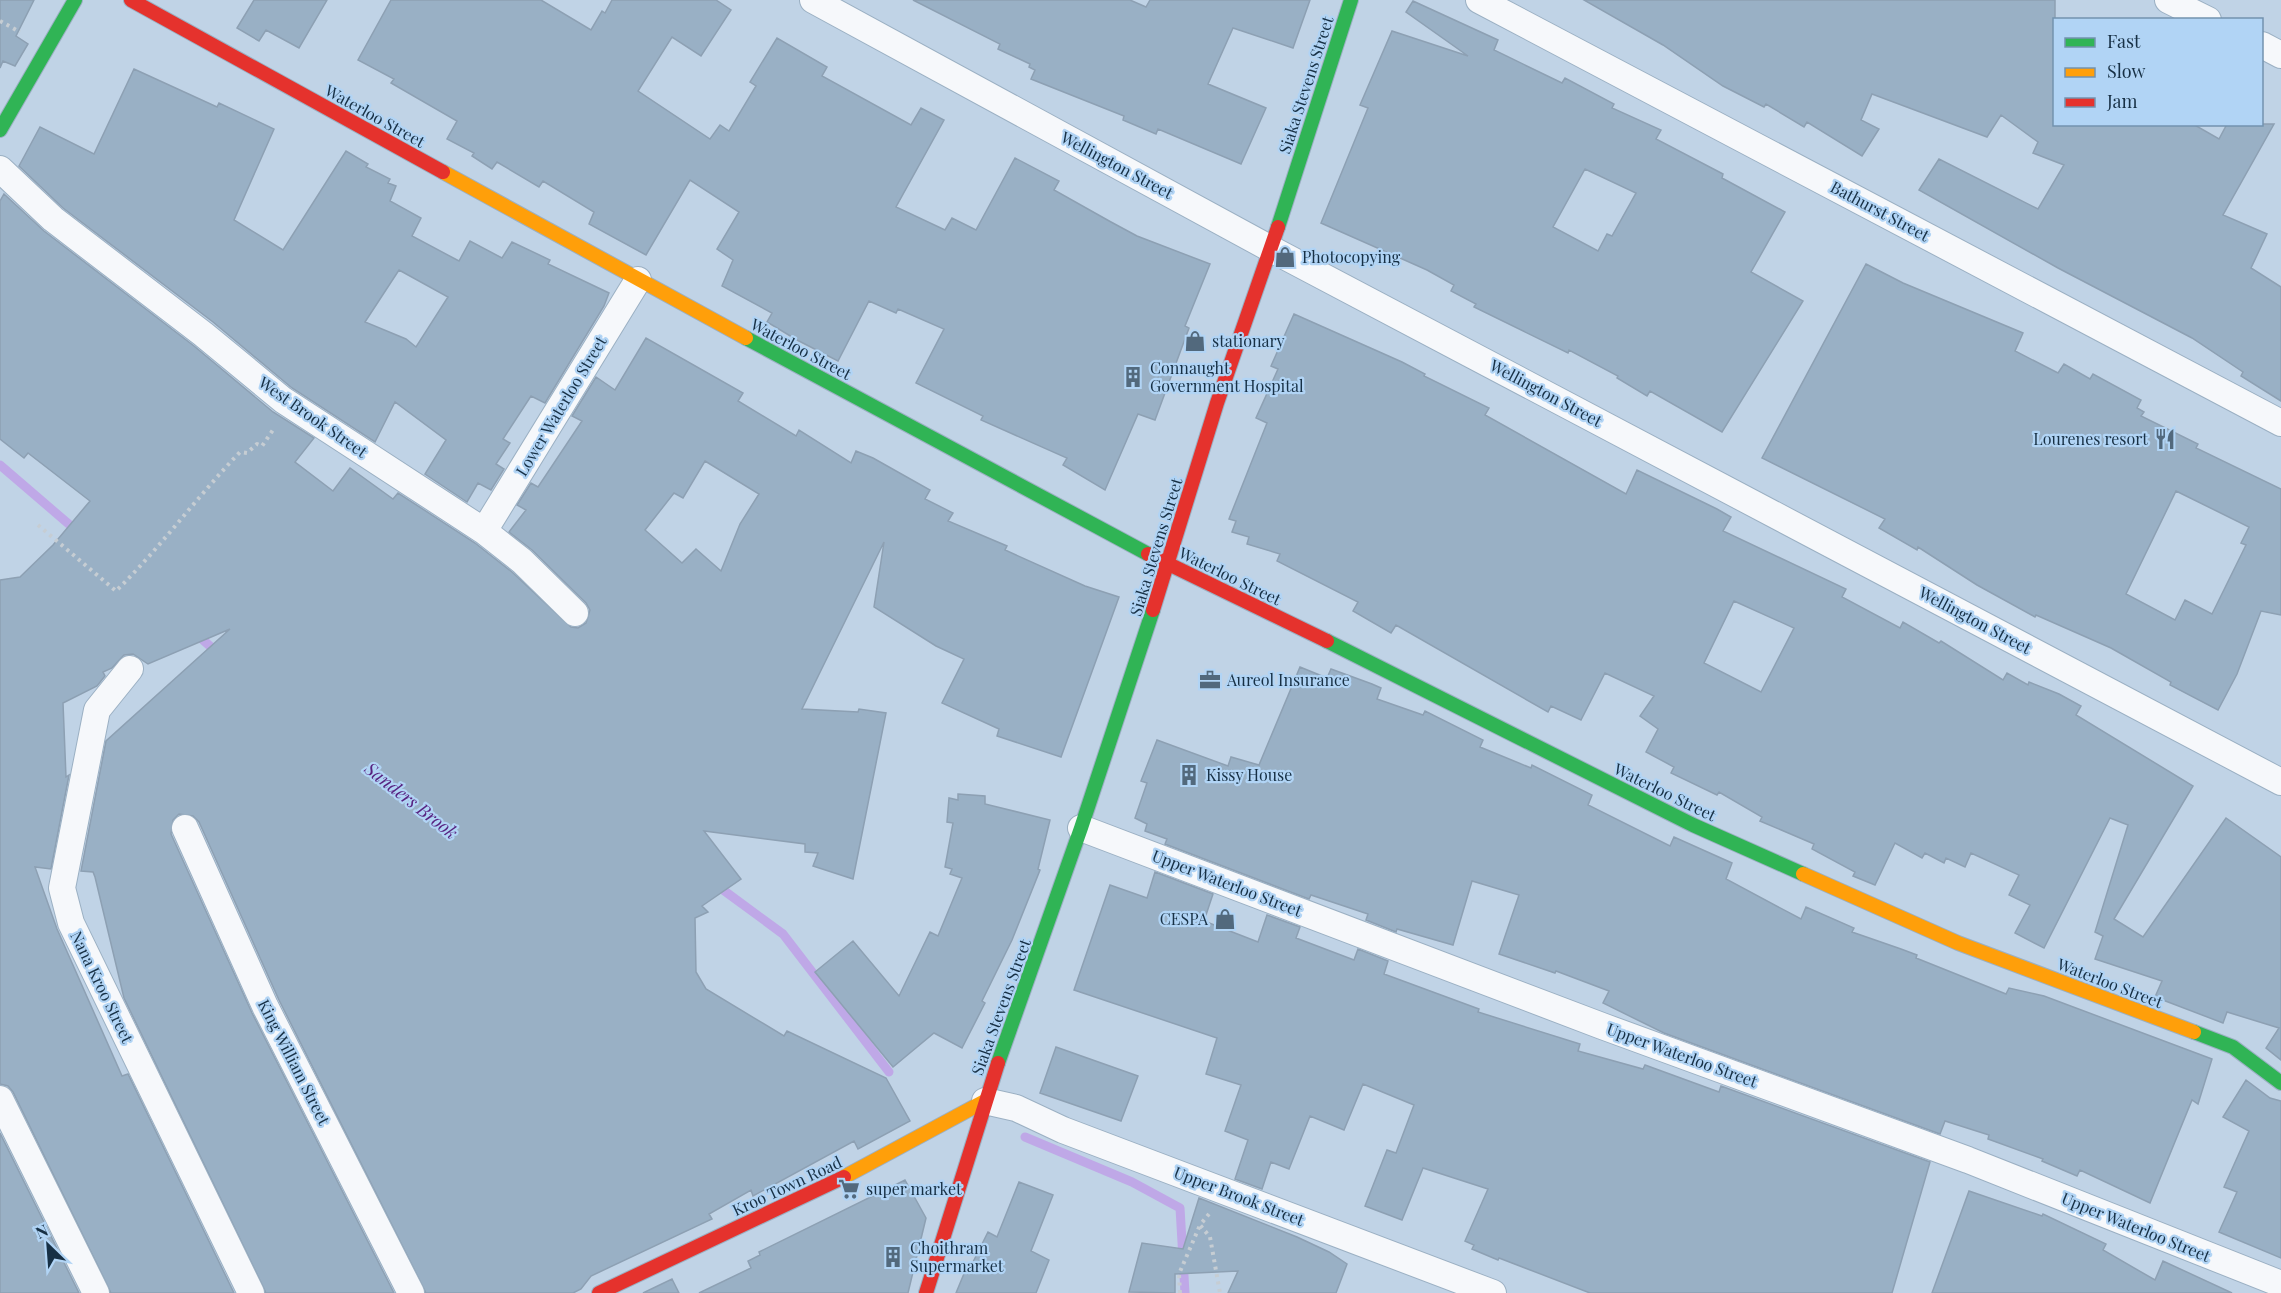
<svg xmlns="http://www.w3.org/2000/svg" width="2281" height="1293" viewBox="0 0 2281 1293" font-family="'Playfair Display',serif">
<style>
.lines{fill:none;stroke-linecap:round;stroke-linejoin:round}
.stream{stroke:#bfa8e7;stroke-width:9}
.building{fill:#99b0c5;stroke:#8da0b3;stroke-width:1.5;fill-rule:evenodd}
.street-casing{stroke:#9bb0c3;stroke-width:28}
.fast-casing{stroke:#9bb0c3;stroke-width:16}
.slow-casing{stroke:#9bb0c3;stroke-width:16}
.jam-casing{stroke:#9bb0c3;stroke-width:16}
.path{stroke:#c6cdd3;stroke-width:4;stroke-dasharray:3 4.5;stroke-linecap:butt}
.street{stroke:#f6f8fb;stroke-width:26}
.fast{stroke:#30b455;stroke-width:14}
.slow{stroke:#ff9f0a;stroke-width:14}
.jam{stroke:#e5322d;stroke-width:14}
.labels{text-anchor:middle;stroke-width:4.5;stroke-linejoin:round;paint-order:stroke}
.street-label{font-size:16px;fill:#173045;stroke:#b1d4f5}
.poi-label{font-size:16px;fill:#173045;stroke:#b1d4f5;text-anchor:start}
.water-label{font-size:18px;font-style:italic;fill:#582381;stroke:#b1d4f5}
</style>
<rect width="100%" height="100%" fill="#c0d3e6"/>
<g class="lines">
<!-- stream -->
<path class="stream" d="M0 465 78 532
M195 633 219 654
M715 884 783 934 889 1072
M1025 1137 1132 1182 1180 1208 1185 1293"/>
</g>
<!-- building -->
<path class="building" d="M0 0H34L16 36 28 44 15 66 3 61 0 68Z
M254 0H327L299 48 266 30 259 41 237 28Z
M391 0H541L591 30 602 11 605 13 612 0H716L731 10 701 56 672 37 638 91 710 139 720 125 729 131 756 86 750 82 777 38 827 67 822 76 911 125 921 108 944 120 896 207 945 230 952 218 976 230 1015 158 1059 181 1054 190 1111 222 1137 236 1210 264 1185 326 1189 328 1155 420 1138 414 1105 490 1063 465 1067 458 981 420 983 416 916 383 944 329 898 309 896 313 869 301 838 361 797 340 767 322 772 313 722 286 733 260 717 249 739 212 690 180 646 255 589 224 594 212 543 181 539 187 497 162 492 169 472 156 474 153 447 139 457 121 391 83 394 79 358 60Z
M913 0H1130L1146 7 1150 0H1310L1293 48 1233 28 1208 84 1266 108 1241 164 1158 129 1156 134 1123 120 1124 116 1031 79 1035 70 1029 67 1030 64 998 49 1000 44Z
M1584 0H2055V124H2193L2219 139 2227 124H2274L2223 215 2267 234 2251 268 2281 287V401L2241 376 2243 372 2192 338 2058 268 1919 190 1939 159 2038 209 2064 165 2033 153 2038 142 2001 115 1987 137 1872 94 1861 120 1879 129 1862 156 1807 122 1804 127 1766 104 1764 107 1723 86 1663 45Z
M1413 1 1498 40 1494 50 1562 83 1565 78 1614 104 1612 108 1661 130 1656 139 1723 174 1722 178 1785 212 1751 272 1803 301 1722 432 1650 391 1647 396 1617 378 1618 376 1569 350 1568 353 1474 307 1476 304 1451 291 1454 285 1427 270 1321 223 1368 108 1360 105 1392 31 1468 56 1406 12ZM1585 169 1636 193 1612 236 1607 234 1598 251 1553 227Z
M134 69 217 107 219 103 274 129 234 220 283 250 346 151 368 164 366 167 390 179 388 183 396 186 390 201 421 218 412 236 459 261 470 241 502 258 512 242 550 260 548 264 609 293 604 306 545 403 531 396 503 439 510 443 496 464 504 469 491 490 478 483 467 502 425 474 446 440 395 402 375 442 292 388 213 322 63 208 19 166 40 127 94 154ZM399 270 448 297 416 347 406 339 365 322Z
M4 194 44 231 194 346 273 412 314 438 295 462 333 491 350 468 393 499 398 493 475 543 512 572 571 627 578 628 586 623 590 610 586 603 532 550 509 532 526 510 517 505 531 483 538 487 582 421 572 416 596 377 615 390 646 338 743 393 738 401 796 436 799 430 851 463 856 451 873 458 930 490 925 499 953 513 948 521 1007 546 1005 550 1085 586 1119 597 1061 757 997 736 999 729 942 703 964 659 936 646 874 607 884 542 802 709 858 712 859 709 886 713 853 879 813 866 818 853 805 852V844L704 831 741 879 702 906 708 912 695 918 696 972 706 989 784 1036 787 1031 886 1078 910 1121 858 1149 854 1141 753 1196 751 1190 709 1214 712 1219 591 1276 581 1289 573 1293H426L279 1000 199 822 193 816 179 814 173 820 171 834 252 1013 394 1293H266L124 998 95 877 93 872 81 871 106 741 230 629 148 664 133 654 124 655 112 668 103 672 105 676 97 686 63 703 66 777 69 775 51 869 35 867 57 929 122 1076 128 1074 234 1293H111L13 1092 8 1086 0 1084V580L20 577 53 545 90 501 28 453 24 458 0 439V201ZM705 461 759 494 740 524 721 571 696 549 682 563 645 530 674 493 683 498Z
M1866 264 1903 283 2023 333 2015 351 2058 373 2064 364 2090 379 2093 374 2141 400 2137 408 2144 412 2141 416 2198 444 2196 448 2281 489V615L2261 611 2237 674 2218 710 2170 685 2171 682 2111 648 2036 615 2035 617 1977 585 1918 547 1917 550 1879 528 1885 519 1762 458ZM2176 491 2249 527 2241 543 2246 545 2212 614 2185 600 2175 620 2126 594Z
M1294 314 1402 362 1425 374 1424 376 1489 408 1485 415 1626 494 1637 470 1717 509 1731 517 1723 531 1846 589 1842 597 1900 628 1903 622 1939 643 1941 641 2003 680 2007 673 2028 685 2029 682 2059 694 2081 706 2076 715 2193 786 2114 919 2143 937 2226 818 2281 857V1060L2266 1048 2279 1028 2227 1012 2223 1023 2155 997 2162 981 2095 959 2103 936 2095 932 2128 825 2110 818 2044 948 2015 933 2030 905 2009 895 2019 875 1971 853 1965 867 1946 858 1944 863 1925 853 1922 858 1895 843 1875 885 1853 876 1855 872 1812 849 1814 844 1760 821 1762 817 1719 792 1717 795 1671 773 1674 767 1646 752 1658 729 1640 716 1654 696 1605 673 1581 720 1551 706 1548 712 1396 625 1391 633 1353 611 1358 602 1277 561 1280 554 1247 544 1249 537 1232 532 1236 521 1229 519 1267 423 1256 418 1278 369 1271 366ZM1734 601 1794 628 1761 692 1704 663Z
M1300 667 1327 678 1331 669 1372 684 1381 688 1377 699 1423 715 1425 711 1483 740 1480 747 1531 768 1532 765 1592 795 1588 805 1670 846 1674 837 1732 863 1726 879 1801 919 1806 907 1854 928 1852 932 1901 949 1917 955 1916 958 2006 994 2009 988 2044 996 2212 1059 2198 1104 2192 1100 2150 1203 2080 1170 2077 1176 2042 1161 2043 1159 1988 1139 1989 1135 1945 1121 1940 1134 1664 1033 1603 1003 1609 991 1556 971 1555 973 1499 954 1519 895 1472 881 1453 945 1397 929 1396 932 1366 920 1368 914 1311 895 1309 899 1165 844 1167 839 1145 831 1147 824 1135 818 1147 783 1141 781 1157 740 1228 766 1231 757 1259 765Z
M958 794 985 796V804L1050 820 1038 869 1040 870 1012 940 982 1001 985 1003 962 1048 934 1033 893 1067 815 972 853 941 899 996 930 932 938 936 962 878 950 874 952 869 945 867 953 823 947 822 949 798 958 800Z
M1155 872 1213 894 1204 921 1258 942 1267 915 1300 927 1296 938 1354 960 1358 949 1388 961 1384 974 1479 1009 1478 1012 1580 1044 1578 1051 1643 1069 1645 1065 1719 1092 1721 1086 1930 1162 1892 1293H1590L1499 1258 1498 1260 1472 1249 1474 1245 1465 1241 1488 1189 1423 1168 1402 1220 1365 1206 1387 1150 1396 1153 1414 1105 1363 1084 1344 1130 1310 1116 1289 1169 1271 1162 1262 1189 1235 1179 1248 1140 1225 1131 1241 1085 1206 1074 1217 1038 1074 990 1110 885 1147 898Z
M1056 1047 1138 1076 1121 1121 1040 1093Z
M2246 1080 2270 1098 2281 1101V1258L2219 1232 2237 1192 2224 1187 2249 1131 2223 1117Z
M0 1133 79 1293H0Z
M905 1180 926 1218 908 1293H699L751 1268 748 1261 760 1255 759 1252Z
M1019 1182 1053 1195 1031 1251 1049 1260 1036 1293H956L968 1264 971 1266 988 1232 997 1237Z
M1969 1191 2042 1216 2043 1214 2106 1244 2103 1250 2155 1280 2163 1261 2232 1293H1932Z
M1199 1198 1297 1237 1329 1252 1347 1264 1336 1293H1228L1238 1271 1175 1274V1293L1129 1292 1142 1243 1183 1249Z
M672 1279 679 1293H643Z"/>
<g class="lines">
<defs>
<path id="street" d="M813 0 1271 249 2281 782
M1479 0 2281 423
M2168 0 2208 20
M2262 45 2281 55
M0 169 53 219 203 334 283 400 484 531 522 561 575 613
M484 531 638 280
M130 669 97 710 62 888 71 923 251 1293
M185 828 265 1006 411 1293
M1081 828 1602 1026 1968 1160 2281 1284
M0 1099 96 1293
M985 1101 1016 1108 1063 1130 1493 1293"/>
<path id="fast" d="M0 130 75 0
M1278 227 1351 0
M746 338 1148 554
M1327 641 1693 825 1803 874
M2194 1032 2233 1047 2281 1083
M998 1063 1081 828 1153 610"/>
<path id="slow" d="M443 172 746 338
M1803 874 1958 943 2194 1032
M844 1177 985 1101"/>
<path id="jam" d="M131 0 443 172
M1148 554 1327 641
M1153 610 1217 403 1278 227
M599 1293 844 1177
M926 1293 998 1063"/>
</defs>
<!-- street casing -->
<use href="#street" class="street-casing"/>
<!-- fast casing -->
<use href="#fast" class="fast-casing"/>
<!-- slow casing -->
<use href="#slow" class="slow-casing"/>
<!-- jam casing -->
<use href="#jam" class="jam-casing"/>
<!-- path -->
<path class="path" d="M0 21 20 32
M38 525 116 591C160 548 197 497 240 452L247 453 257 444 262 446 275 427
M1209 1214 1200 1225 1210 1237 1220 1293
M1180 1293 1179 1274 1200 1225"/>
<!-- street -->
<use href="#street" class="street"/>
<!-- fast -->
<use href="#fast" class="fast"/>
<!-- slow -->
<use href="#slow" class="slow"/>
<!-- jam -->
<use href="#jam" class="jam"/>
</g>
<!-- icons -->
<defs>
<symbol id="shop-bare" viewBox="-9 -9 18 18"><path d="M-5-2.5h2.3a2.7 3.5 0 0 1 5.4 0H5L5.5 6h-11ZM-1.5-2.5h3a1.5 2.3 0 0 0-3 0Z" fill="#52697d" stroke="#b1d4f5" stroke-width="2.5" paint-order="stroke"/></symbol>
<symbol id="building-bare" viewBox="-9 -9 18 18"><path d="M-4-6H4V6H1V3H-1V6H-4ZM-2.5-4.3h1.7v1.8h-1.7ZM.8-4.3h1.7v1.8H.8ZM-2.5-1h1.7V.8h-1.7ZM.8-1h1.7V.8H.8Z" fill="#52697d" stroke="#b1d4f5" stroke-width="2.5" paint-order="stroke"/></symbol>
<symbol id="restaurant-bare" viewBox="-9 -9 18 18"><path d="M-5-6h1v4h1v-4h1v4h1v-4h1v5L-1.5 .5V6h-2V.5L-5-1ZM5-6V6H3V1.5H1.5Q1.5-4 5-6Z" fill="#52697d" stroke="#b1d4f5" stroke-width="2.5" paint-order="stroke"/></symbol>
<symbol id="office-bare" viewBox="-9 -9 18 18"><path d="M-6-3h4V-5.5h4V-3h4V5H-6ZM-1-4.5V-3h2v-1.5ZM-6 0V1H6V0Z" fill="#52697d" stroke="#b1d4f5" stroke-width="2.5" paint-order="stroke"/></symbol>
<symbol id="supermarket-bare" viewBox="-9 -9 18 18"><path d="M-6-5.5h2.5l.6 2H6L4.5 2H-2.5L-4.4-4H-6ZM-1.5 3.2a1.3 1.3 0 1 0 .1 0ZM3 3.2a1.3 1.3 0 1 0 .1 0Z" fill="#52697d" stroke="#b1d4f5" stroke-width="2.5" paint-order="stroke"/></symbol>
</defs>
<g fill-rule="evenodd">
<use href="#shop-bare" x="1270" y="242" width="30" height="30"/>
<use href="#shop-bare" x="1180" y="326" width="30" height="30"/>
<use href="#building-bare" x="1118" y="362" width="30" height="30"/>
<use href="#restaurant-bare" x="2150" y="424" width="30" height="30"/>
<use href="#office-bare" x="1195" y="665" width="30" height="30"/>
<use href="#building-bare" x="1174" y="760" width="30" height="30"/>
<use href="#shop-bare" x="1210" y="904" width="30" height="30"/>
<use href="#supermarket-bare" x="834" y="1174" width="30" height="30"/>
<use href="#building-bare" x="878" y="1242" width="30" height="30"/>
</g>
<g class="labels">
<!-- street labels -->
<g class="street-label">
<text transform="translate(1306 85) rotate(-72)" y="6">Siaka Stevens Street</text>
<text transform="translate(375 116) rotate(29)" y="6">Waterloo Street</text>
<text transform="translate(1117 165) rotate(28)" y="6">Wellington Street</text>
<text transform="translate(1880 211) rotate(28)" y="6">Bathurst Street</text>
<text transform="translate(801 349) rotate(28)" y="6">Waterloo Street</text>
<text transform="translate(1546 393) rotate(28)" y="6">Wellington Street</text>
<text transform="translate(561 406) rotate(-59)" y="6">Lower Waterloo Street</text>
<text transform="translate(313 417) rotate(35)" y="6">West Brook Street</text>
<text transform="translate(1156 547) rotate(-73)" y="6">Siaka Stevens Street</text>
<text transform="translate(1230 576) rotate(26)" y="6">Waterloo Street</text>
<text transform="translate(1975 620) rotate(28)" y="6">Wellington Street</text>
<text transform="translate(1665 792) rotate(26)" y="6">Waterloo Street</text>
<text transform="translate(1227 883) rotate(21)" y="6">Upper Waterloo Street</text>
<text transform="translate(2110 983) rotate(21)" y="6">Waterloo Street</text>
<text transform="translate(102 987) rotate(64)" y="6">Nana Kroo Street</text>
<text transform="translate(1001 1007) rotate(-70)" y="6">Siaka Stevens Street</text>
<text transform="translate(1682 1055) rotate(20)" y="6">Upper Waterloo Street</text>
<text transform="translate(294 1062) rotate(63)" y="6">King William Street</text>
<text transform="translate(787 1186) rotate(-25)" y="6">Kroo Town Road</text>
<text transform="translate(1239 1196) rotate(21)" y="6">Upper Brook Street</text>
<text transform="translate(2136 1227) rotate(22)" y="6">Upper Waterloo Street</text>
</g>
<!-- poi labels -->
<g class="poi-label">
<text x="1302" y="263">Photocopying</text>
<text x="1212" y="347">stationary</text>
<text x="1150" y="374">Connaught<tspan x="1150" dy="18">Government Hospital</tspan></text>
<text x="2148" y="445" text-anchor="end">Lourenes resort</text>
<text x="1227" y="686">Aureol Insurance</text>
<text x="1206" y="781">Kissy House</text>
<text x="1208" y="925" text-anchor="end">CESPA</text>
<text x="866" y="1195">super market</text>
<text x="910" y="1254">Choithram<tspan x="910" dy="18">Supermarket</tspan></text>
</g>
<!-- water labels -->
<g class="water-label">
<text transform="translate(411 801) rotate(38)" y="6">Sanders Brook</text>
</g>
</g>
<!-- legend -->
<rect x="2053" y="18" width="210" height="108" fill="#b1d4f5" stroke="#7392af" stroke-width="1.5"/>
<rect x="2065" y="38" width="30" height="9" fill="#30b455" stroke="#7392af" stroke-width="1.5"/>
<text x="2107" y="48" font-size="18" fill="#173045">Fast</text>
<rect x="2065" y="68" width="30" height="9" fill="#ff9f0a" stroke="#7392af" stroke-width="1.5"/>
<text x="2107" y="78" font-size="18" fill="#173045">Slow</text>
<rect x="2065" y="98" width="30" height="9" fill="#e5322d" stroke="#7392af" stroke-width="1.5"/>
<text x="2107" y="108" font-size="18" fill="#173045">Jam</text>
<!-- north arrow -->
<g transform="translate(48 1245) rotate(335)" stroke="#b1d4f5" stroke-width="4.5" paint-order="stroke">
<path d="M0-4.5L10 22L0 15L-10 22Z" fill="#173045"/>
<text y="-9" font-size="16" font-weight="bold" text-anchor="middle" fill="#173045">N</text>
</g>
</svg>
